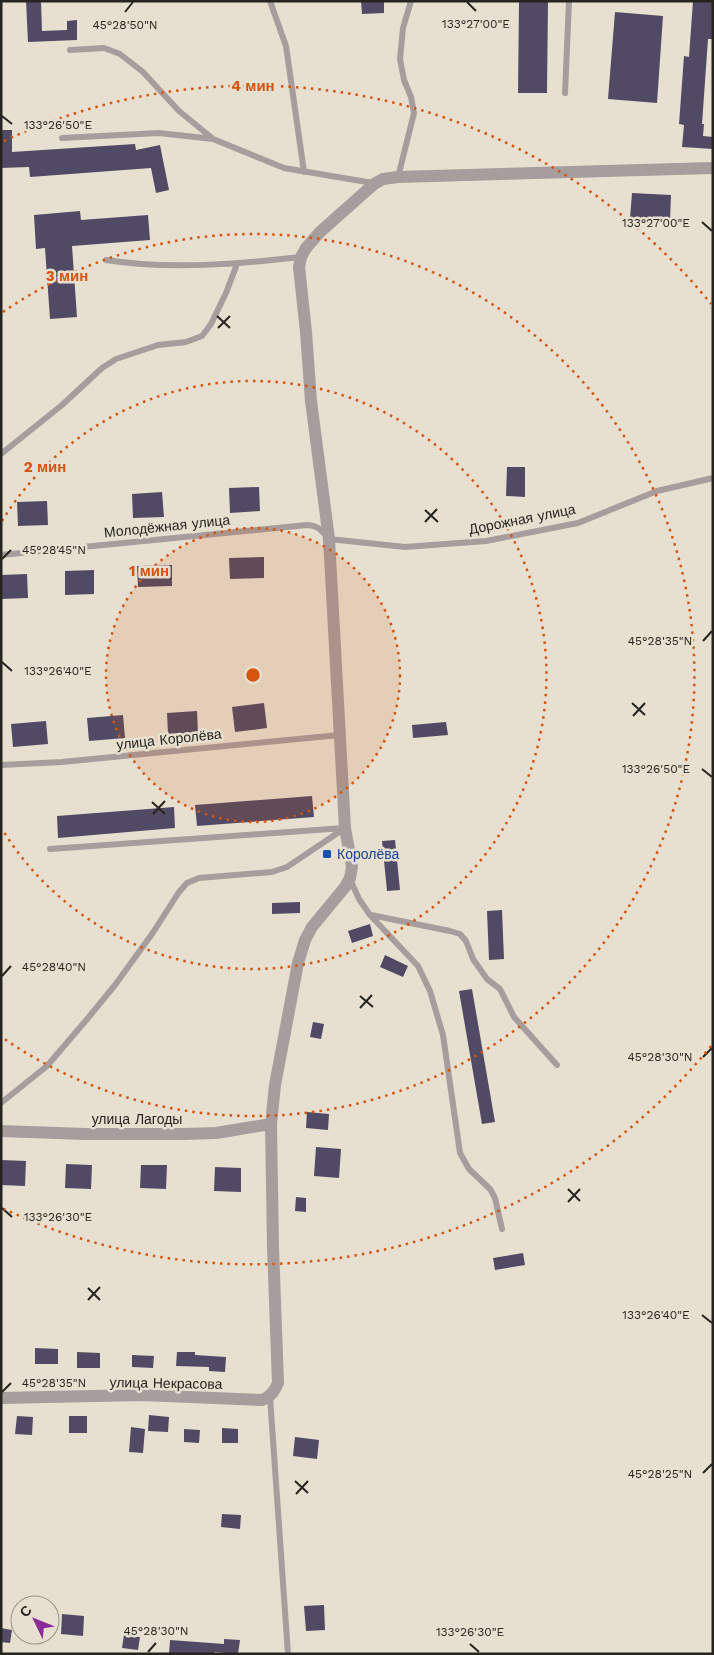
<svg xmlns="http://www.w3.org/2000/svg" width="714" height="1655" viewBox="0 0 714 1655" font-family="'Work Sans',sans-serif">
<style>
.building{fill:#514a64}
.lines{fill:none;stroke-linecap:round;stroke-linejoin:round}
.service{stroke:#a69d9c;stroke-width:6}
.minor{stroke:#a69d9c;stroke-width:12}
.ticks{fill:none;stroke:#26241e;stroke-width:2}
.ring{fill:none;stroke:#d5540e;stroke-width:2.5;stroke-dasharray:2.5 5}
.transit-dot{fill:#1a4fb4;stroke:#e7e0d0;stroke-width:2}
.labels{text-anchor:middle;stroke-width:5;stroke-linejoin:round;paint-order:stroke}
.street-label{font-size:14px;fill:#26241e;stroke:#e7e0d0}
.transit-label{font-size:14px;fill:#164399;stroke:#e7e0d0;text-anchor:start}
.ticks-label{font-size:12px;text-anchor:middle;fill:#26241e;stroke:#e7e0d0;stroke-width:5;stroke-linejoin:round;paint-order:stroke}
.centre{fill:#d5540e;stroke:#e7e0d0;stroke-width:2.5}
.ring-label{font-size:15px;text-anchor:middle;font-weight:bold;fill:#d5540e;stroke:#e7e0d0;stroke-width:5;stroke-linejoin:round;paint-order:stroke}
</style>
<rect width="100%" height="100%" fill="#e7e0d0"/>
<!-- building -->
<path class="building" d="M26 1H41L42 31 67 30V21L77 20V40L28 42Z
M361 1H384V13L362 14Z
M519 1H548L547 93H518Z
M693 1H713V39H708L702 124H704L703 136 713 137V149L682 147 684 125 679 124 684 56 689 57Z
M615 12 663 16 657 103 608 99Z
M1 130H12V152L135 144 136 150 160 145 169 190 156 193 151 168 30 177 29 167 1 168Z
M632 193 671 195 670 221 630 218Z
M80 211 81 220 148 215 150 240 72 246 77 317 50 319 45 248 36 249 34 215Z
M507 467H525V497L506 496Z
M259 487 260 511 230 513 229 488Z
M162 492 164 517 133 518 132 494Z
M47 501 48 525 18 526 17 502Z
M264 557V578L230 579 229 558Z
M172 565V586L138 587 137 566Z
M94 570V594L65 595V571Z
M27 574 28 598 1 599V575Z
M264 703 267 728 235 732 232 707Z
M197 711 198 733 168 734 167 713Z
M123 715 125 738 89 741 87 718Z
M46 721 48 744 13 747 11 724Z
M446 722 448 735 413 738 412 725Z
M312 796 314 817 197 826 195 805Z
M174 807 175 828 58 838 57 816Z
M395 840 400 890 387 891 382 841Z
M300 902V913L272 914V903Z
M502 910 504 959 489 960 487 911Z
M370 924 373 936 352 943 348 931Z
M385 955 408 966 403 977 380 967Z
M472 989 495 1122 482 1124 459 991Z
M313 1022 324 1024 321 1039 310 1037Z
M307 1112 329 1114 328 1130 306 1128Z
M316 1147 341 1149 339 1178 314 1176Z
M1 1160 26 1161 25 1186 1 1185Z
M66 1164 92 1165 91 1189 65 1188Z
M141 1165H167L166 1189 140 1188Z
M215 1167 241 1168V1192L214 1191Z
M296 1197 306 1198V1212L295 1211Z
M523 1253 525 1265 495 1270 493 1258Z
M35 1348 58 1349V1364H35Z
M77 1352 100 1353V1368H77Z
M177 1352H195V1355L226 1357 225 1372 209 1371V1367L176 1366Z
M132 1355 154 1356 153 1368 132 1367Z
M149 1415 169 1417 168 1432 148 1431Z
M17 1416 33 1417 32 1435 15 1434Z
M69 1416H87V1433H69Z
M131 1427 145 1429 143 1453 129 1452Z
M222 1428 238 1429V1443H222Z
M184 1429 200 1430 199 1443 184 1442Z
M295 1437 319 1440 317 1459 293 1456Z
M222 1514 241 1515 240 1529 221 1527Z
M324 1605 325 1630 306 1631 304 1606Z
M62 1614 84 1616 83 1636 61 1634Z
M1 1628 12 1630 10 1643 1 1642Z
M124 1635 140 1637 138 1650 122 1648Z
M224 1639 240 1640 238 1654 214 1652V1654H169L170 1640 224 1644Z"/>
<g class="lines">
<!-- service -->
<path class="service" d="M270 1 286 46 304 172
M70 50 104 48 120 54 143 72 179 111 212 138
M565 93 569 1
M62 138 159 133 213 139 284 168 373 183
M398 177 414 113 411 97 404 80 400 59 403 28 411 1
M106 260C169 270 238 264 301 257
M1 454 62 405 102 368 116 359 158 345 186 342 202 336 211 324 226 293 237 264
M1 555 307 525C318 525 322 531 329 539L405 547 486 541 578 523 657 491 713 478
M1 765 62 762 339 735
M50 849 344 828
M350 879 359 899 370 915 418 966 430 991 443 1035 460 1153 469 1169 490 1189 495 1198 502 1229
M371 915 450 931 460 934 466 941 473 959 487 979 500 989 514 1017 557 1065
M1 1103 47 1066 88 1018 115 985 152 934 179 892 187 883 199 878 272 872 287 867 345 828
M270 1397 288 1654"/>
<!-- minor -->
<path class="minor" d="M1 1131 85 1134H183L216 1133 271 1124
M1 1398 142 1395 262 1400C271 1396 274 1392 278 1383L273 1247 271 1124 275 1085 298 963 305 940 312 927 345 887 350 878 352 867 345 828 329 539 311 401 306 332 299 267 301 257 306 248 320 232 374 184 383 179 398 177 713 168"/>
</g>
<!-- ticks -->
<path class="ticks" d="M467 2 476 11M125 12 133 2M2 116 12 124M702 222 712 231M217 316 230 328M218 328 230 316M425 510 438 522M425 522 437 509M2 559 11 550M703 641 712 631M2 662 12 671M632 703 645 715M633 716 645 703M702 769 712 777M152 802 165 814M153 814 165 801M2 976 11 966M360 996 373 1007M360 1008 372 995M703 1057 712 1048M568 1189 580 1201M568 1202 580 1189M2 1208 12 1217M88 1288 100 1300M88 1300 100 1287M702 1315 712 1323M2 1392 11 1383M703 1473 712 1464M295 1481 308 1493M296 1494 308 1481M470 1644 479 1652M148 1652 156 1643"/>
<!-- distance rings -->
<circle cx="253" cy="675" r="147" fill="#d5540e" fill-opacity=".12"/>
<g class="ring">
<circle cx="253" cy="675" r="147"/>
<path d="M2 521A294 294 0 1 1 2 829"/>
<path d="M3 312A441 441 0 1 1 3 1038"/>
<path d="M711 1046A589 589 0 0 1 4 1209M4 141A589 589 0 0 1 711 304"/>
</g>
<!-- markers -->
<rect class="transit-dot" x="322" y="849" width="10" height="10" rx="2.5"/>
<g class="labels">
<!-- street labels -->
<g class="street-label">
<text transform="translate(522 519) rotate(-11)" y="5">Дорожная улица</text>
<text transform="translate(167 526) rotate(-6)" y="5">Молодёжная улица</text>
<text transform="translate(169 739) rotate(-6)" y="5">улица Королёва</text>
<text x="137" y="1124">улица Лагоды</text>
<text transform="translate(166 1383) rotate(1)" y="5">улица Некрасова</text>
</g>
<!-- transit labels -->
<g class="transit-label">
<text x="337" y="859">Королёва</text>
</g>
</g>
<g class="ticks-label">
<text x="476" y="28">133°27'00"E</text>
<text x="125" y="29">45°28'50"N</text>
<text x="58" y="129">133°26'50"E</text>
<text x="656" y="227">133°27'00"E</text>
<text x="54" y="554">45°28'45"N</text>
<text x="660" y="645">45°28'35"N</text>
<text x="58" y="675">133°26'40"E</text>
<text x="656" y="773">133°26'50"E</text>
<text x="54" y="971">45°28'40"N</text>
<text x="660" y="1061">45°28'30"N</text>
<text x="58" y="1221">133°26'30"E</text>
<text x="656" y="1319">133°26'40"E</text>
<text x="54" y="1387">45°28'35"N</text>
<text x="660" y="1478">45°28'25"N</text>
<text x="156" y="1635">45°28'30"N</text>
<text x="470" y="1636">133°26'30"E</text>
</g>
<circle cx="253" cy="675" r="8" class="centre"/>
<g class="ring-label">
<text x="253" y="91">4 мин</text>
<text x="67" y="281">3 мин</text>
<text x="45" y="472">2 мин</text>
<text x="149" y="576">1 мин</text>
</g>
<!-- border -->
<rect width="714" height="1655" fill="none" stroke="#26241e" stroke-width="5"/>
<!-- north arrow -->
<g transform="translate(35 1620) rotate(313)"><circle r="24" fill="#e7e0d0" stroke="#9a9589"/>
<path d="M0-4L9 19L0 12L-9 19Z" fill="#892c97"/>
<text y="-8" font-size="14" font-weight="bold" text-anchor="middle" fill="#26241e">С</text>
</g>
</svg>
